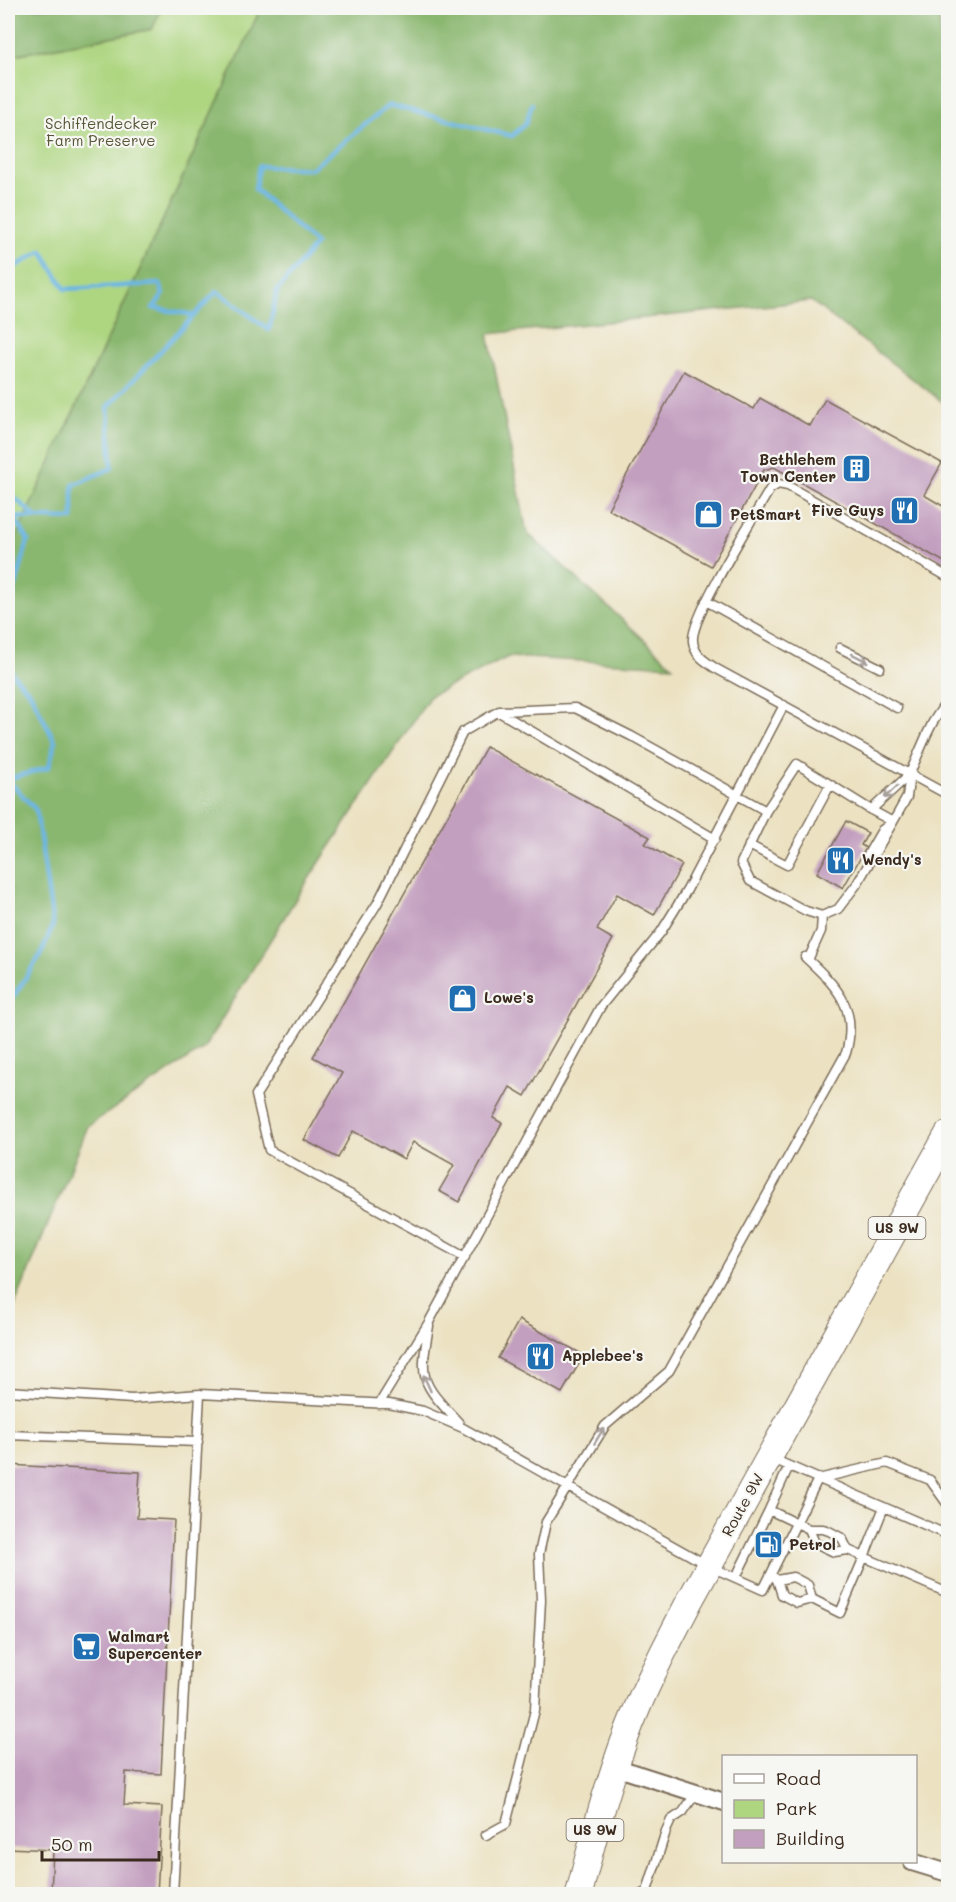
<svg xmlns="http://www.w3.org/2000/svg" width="956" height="1902" viewBox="0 0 956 1902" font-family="Mali,sans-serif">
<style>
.green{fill:#aed681;stroke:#748050;stroke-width:1.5}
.forest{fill:#8ab76f;stroke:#627046;stroke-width:1.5}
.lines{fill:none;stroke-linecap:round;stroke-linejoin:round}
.stream{stroke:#6cb6e4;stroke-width:4.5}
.building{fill:#c29ebf}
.service-casing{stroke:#796a57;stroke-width:11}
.minor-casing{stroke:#796a57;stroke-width:20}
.primary-casing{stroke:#796a57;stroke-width:28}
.service{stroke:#fff;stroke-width:8}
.minor{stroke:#fff;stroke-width:16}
.primary{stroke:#fff;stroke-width:26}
.oneway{stroke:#a79f9a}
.labels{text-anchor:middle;stroke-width:4.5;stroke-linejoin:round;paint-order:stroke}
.shield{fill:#f6f6f2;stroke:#73675e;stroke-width:1.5}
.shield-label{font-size:14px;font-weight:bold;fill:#3b2a1e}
.park-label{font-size:15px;fill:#585537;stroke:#f6f6f2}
.poi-label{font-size:15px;font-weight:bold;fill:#3b2a1e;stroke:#f6f6f2;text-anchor:start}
.street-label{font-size:15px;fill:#3b2a1e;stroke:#f6f6f2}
</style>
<rect width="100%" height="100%" fill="#f6f6f2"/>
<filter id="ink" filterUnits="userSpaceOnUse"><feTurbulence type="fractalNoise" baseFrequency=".0167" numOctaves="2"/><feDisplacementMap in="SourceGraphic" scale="12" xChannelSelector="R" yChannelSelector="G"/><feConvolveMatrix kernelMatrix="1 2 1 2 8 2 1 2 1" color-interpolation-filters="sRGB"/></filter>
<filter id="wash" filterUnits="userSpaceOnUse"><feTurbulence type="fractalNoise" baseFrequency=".008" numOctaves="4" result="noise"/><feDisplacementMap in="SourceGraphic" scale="24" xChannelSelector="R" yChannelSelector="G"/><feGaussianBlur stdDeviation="1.35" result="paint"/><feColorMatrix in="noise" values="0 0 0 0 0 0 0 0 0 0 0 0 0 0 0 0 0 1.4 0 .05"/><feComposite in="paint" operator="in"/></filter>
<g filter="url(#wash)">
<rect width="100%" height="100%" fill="#ece2c2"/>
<!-- green -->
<path class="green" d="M162 8H261L8 554V56L152 29Z"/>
<!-- forest -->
<path class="forest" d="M8 8H162L152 29 8 56Z
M261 8H940L939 14 948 130V406L811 301 488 334 527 533 673 666 508 657 430 696 300 892 204 1048 88 1126 8 1322V554Z"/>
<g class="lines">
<!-- stream -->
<path class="stream" d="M8 263 16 266 42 251 65 289 160 284 163 295 153 308 195 315
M8 492 37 518
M8 615 28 540 14 517 73 519V485L112 468 108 407 217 291 269 330 277 291 316 244 255 189 259 166 311 169 389 105 512 136 526 123 532 104
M8 653 11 672 31 694 55 742 49 767 8 779
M8 780 36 810 53 925 41 954 8 1005"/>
</g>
<g id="blocks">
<!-- building -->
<path class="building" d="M684 371 754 409 760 398 810 426 825 399 942 463 924 495 948 509V564L774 467 764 470 711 566 608 509Z
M486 747 650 837 645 844 682 865 654 915 617 894 597 930 613 939 525 1096 510 1087 493 1118 502 1123 459 1202 439 1191 454 1165 413 1142 404 1159 353 1131 338 1158 304 1140 342 1073 313 1057Z
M846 821 868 833 861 845 866 848 843 888 817 873Z
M519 1320 584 1355 562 1393 498 1358Z
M8 1465 140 1472 137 1518 174 1520 161 1774 126 1772 124 1805 162 1807 157 1894H51L53 1850 8 1848Z
M766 1532 781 1540 770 1559 756 1550Z"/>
</g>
</g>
<g filter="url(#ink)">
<use href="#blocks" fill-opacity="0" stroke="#796a57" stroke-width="1.5"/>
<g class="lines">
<defs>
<path id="service" d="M948 577 788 486 778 484 770 489C755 515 690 618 693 641 694 655 705 661 715 668L948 795
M706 601 897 708
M840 648 880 668
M499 712 715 839
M871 810 910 774
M766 811 741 863 750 881 806 911 822 916 821 931 808 960
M749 845 787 865 830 785
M867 856 882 830 890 824
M822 916 838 909 857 884 893 822 907 797 910 773 927 734 933 722 948 699
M465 1257 269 1150 256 1095 377 904 463 732 499 711 575 708 631 736 766 811 797 764 871 810 893 822
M429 1326C419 1382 421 1382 459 1423
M8 1391 132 1399 200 1394 389 1404 423 1411 463 1428 709 1566 763 1590 818 1479 887 1463 930 1480 948 1505
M379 1404 429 1322 601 1006 661 932 687 890 784 705
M8 1435 198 1442
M773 1459 948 1535
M769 1510 789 1466
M809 1529 815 1543 834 1552 848 1550 864 1557 884 1507
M736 1577 769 1510 809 1529H823L829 1531 842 1538 848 1550
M775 1578 777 1580 793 1577 808 1585 812 1599
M777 1580 782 1595 797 1603 812 1599 840 1613 864 1557 948 1593
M486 1835 506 1824 535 1710 541 1600 539 1554 546 1522 605 1426 669 1371 846 1053C859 1007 836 986 805 957
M173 1894 200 1394
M642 1894 647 1891 666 1831 671 1820 683 1812 696 1793"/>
<path id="minor" d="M615 1767 724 1802
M912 1862 948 1873"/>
<path id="primary" d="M579 1894C595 1830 612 1767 638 1706 653 1670 671 1637 689 1602L948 1134"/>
</defs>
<!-- service casing -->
<use href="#service" class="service-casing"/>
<!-- minor casing -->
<use href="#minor" class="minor-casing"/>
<!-- primary casing -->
<use href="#primary" class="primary-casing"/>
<!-- service -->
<use href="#service" class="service"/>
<!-- minor -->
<use href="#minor" class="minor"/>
<!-- primary -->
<use href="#primary" class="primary"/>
</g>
<!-- one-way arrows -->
<defs><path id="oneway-shaft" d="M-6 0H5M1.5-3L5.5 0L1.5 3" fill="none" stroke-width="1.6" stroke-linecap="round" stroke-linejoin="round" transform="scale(1.5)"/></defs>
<g class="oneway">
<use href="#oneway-shaft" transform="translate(860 658) rotate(27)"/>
<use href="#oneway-shaft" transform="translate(891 792) rotate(136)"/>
<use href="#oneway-shaft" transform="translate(427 1383) rotate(-114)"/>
<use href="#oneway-shaft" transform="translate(599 1436) rotate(-59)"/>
</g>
</g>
<!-- icons -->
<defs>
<symbol id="building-square" viewBox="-11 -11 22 22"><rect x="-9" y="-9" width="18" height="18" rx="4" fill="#1f6fb2" stroke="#f6f6f2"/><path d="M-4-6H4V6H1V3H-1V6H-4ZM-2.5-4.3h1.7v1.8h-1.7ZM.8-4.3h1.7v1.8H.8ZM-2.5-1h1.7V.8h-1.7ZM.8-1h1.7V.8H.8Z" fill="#fff"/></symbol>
<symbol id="restaurant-square" viewBox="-11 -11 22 22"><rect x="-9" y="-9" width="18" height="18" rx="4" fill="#1f6fb2" stroke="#f6f6f2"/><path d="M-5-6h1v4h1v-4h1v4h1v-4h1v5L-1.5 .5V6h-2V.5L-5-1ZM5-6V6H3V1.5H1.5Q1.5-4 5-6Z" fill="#fff"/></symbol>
<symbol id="shop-square" viewBox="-11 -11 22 22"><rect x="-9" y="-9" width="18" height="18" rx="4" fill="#1f6fb2" stroke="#f6f6f2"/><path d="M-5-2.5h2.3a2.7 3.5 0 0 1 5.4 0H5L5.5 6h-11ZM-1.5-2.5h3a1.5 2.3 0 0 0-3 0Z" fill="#fff"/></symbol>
<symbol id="fuel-square" viewBox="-11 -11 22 22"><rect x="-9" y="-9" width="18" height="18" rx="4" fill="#1f6fb2" stroke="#f6f6f2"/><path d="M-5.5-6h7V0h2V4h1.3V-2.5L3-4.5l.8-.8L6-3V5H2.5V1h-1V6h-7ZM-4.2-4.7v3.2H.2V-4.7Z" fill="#fff"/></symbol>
<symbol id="supermarket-square" viewBox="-11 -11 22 22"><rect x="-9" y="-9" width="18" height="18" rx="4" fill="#1f6fb2" stroke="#f6f6f2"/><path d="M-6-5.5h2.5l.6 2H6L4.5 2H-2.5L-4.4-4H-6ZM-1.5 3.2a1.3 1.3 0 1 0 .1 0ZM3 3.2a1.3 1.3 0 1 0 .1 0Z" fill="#fff"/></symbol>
</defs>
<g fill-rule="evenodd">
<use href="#building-square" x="840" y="452" width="33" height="33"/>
<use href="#restaurant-square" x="888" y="494" width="33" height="33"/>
<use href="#shop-square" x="692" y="498" width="33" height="33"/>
<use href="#restaurant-square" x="824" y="844" width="33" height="33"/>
<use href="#shop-square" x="446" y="982" width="33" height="33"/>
<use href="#restaurant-square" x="524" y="1340" width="33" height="33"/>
<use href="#fuel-square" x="752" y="1528" width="33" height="33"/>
<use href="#supermarket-square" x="70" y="1630" width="33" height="33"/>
</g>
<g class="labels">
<!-- shield labels -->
<g class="shield">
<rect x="868.5" y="1217" width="57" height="22" rx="4.5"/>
<rect x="566.5" y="1819" width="57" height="22" rx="4.5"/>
</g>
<g class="shield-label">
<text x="897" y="1233">US 9W</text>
<text x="595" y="1835">US 9W</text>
</g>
<!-- park labels -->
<g class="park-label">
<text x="101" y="129">Schiffendecker<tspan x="101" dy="17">Farm Preserve</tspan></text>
</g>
<!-- poi labels -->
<g class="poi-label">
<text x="836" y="465" text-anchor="end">Bethlehem<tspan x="836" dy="17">Town Center</tspan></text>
<text x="884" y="516" text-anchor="end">Five Guys</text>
<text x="730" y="520">PetSmart</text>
<text x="862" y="865">Wendy's</text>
<text x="484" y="1003">Lowe's</text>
<text x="562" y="1361">Applebee's</text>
<text x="789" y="1550">Petrol</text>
<text x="108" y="1642">Walmart<tspan x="108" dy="17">Supercenter</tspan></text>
</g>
<!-- street labels -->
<g class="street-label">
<text transform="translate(743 1505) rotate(-61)" y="5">Route 9W</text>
</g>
</g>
<!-- margin -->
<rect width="956" height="1902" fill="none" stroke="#f6f6f2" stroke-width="30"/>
<!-- legend -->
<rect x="722" y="1755" width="195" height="108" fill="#f6f6f2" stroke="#aba49d" stroke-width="1.5"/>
<rect x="734" y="1774" width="30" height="9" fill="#ffffff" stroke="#aba49d" stroke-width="1.5"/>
<text x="776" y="1785" font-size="18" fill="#3b2a1e">Road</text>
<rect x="734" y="1800" width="30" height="18" fill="#aed681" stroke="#aba49d" stroke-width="1.5"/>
<text x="776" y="1815" font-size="18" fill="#3b2a1e">Park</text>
<rect x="734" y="1830" width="30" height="18" fill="#c29ebf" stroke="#aba49d" stroke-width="1.5"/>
<text x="776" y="1845" font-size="18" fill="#3b2a1e">Building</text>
<!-- scale -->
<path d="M42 1851v9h117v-9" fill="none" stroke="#3b2a1e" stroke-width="3"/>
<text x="51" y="1851" font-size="18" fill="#3b2a1e" stroke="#f6f6f2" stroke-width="4.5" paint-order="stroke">50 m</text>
</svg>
